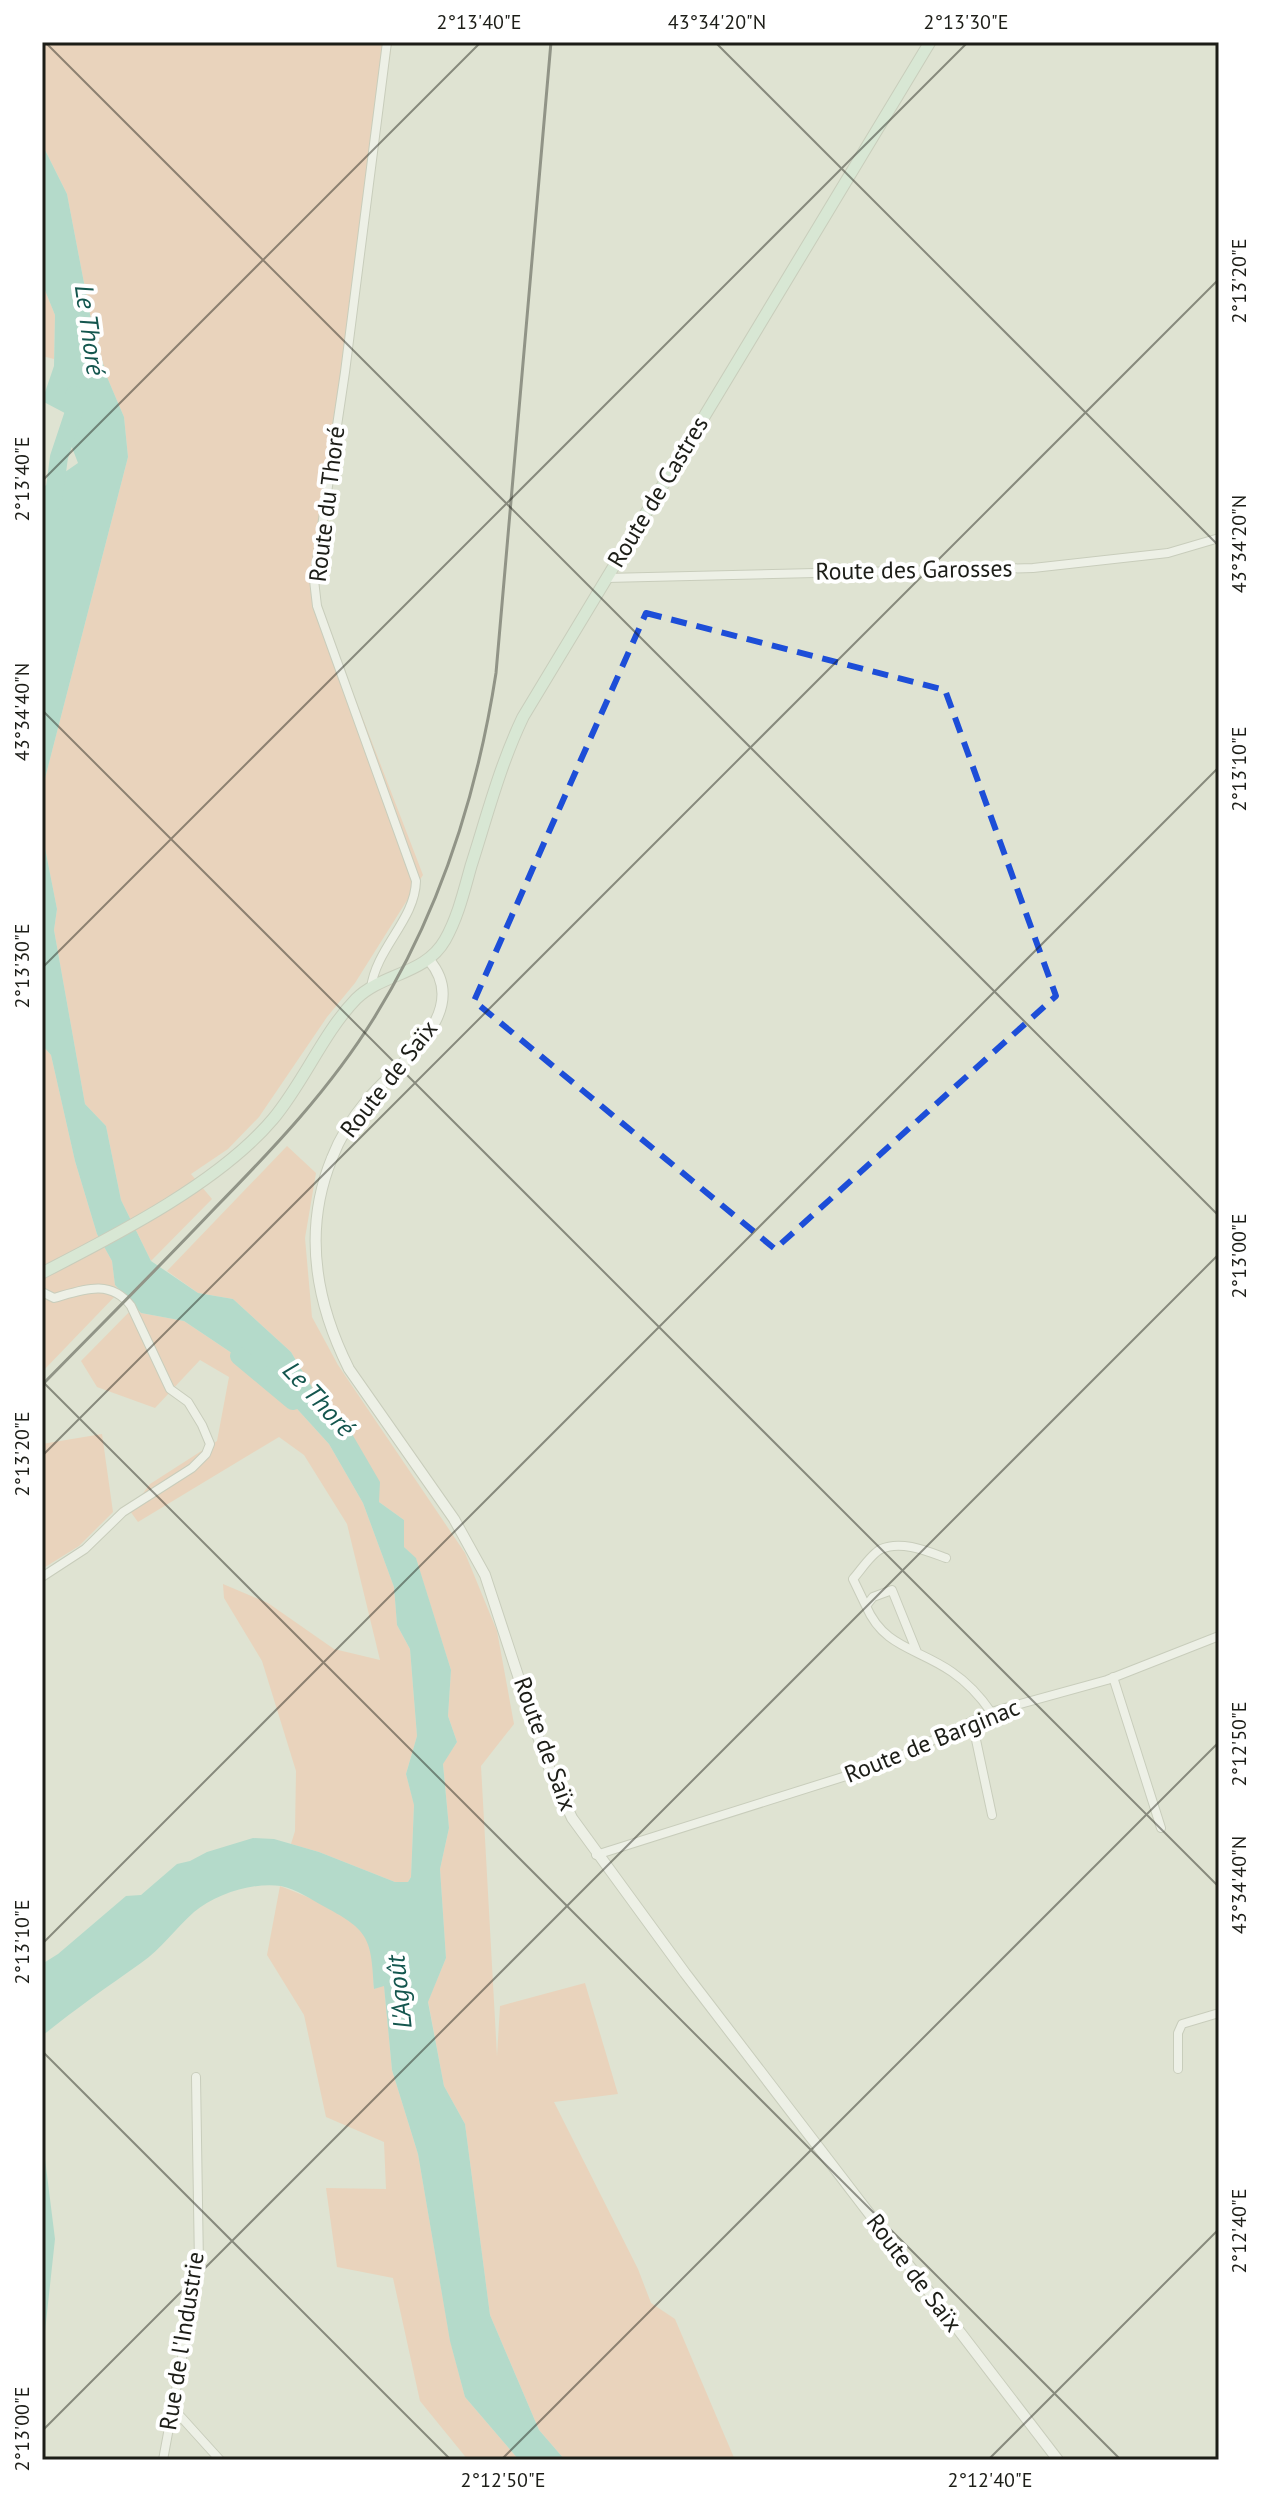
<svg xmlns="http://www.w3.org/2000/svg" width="1261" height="2502" viewBox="0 0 1261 2502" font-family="'PT Sans',sans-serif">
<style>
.green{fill:#f6bfa2}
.water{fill:#81cec2}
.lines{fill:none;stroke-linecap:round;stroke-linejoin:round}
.river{stroke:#81cec2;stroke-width:18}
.minor-casing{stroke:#aeb1a1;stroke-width:10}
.tertiary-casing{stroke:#aeb1a1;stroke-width:12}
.secondary-casing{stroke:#aeb1a1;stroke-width:13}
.minor{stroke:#fff;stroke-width:8}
.tertiary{stroke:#fff;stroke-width:10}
.secondary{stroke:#d1ecd7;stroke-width:11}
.rail{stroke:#33342d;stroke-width:3}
.marked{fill:none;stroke:#1d4ed8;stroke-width:6;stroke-dasharray:16 10;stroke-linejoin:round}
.ticks{fill:none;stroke:#1c1d17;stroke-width:2;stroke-opacity:0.45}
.labels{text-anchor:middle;stroke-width:8;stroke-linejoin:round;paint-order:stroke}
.street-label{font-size:24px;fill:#1c1d17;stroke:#fff}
.water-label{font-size:26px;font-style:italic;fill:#14564e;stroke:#fff}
.neatline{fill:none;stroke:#1c1d17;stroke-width:3}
.ticks-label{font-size:20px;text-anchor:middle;fill:#1c1d17}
</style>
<rect width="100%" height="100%" fill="#dfe3d2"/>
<!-- green -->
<path class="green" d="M42 42H392L316 568 317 599 423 875 355 983 327 1017 259 1117 228 1149 191 1174 212 1199 151 1261 121 1200 106 1126 85 1104 54 930 57 909 42 833V790L128 457 124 417 107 377 93 330 67 194 42 144Z
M42 283 55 315 54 359 42 356Z
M42 1045 51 1055 75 1161 97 1234 112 1261 115 1285 120 1291 42 1372Z
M287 1146 316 1173 305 1238 312 1317 338 1365 465 1553 497 1631 514 1724 481 1766 497 2056 500 2006 585 1983 618 2094 554 2102 638 2269 651 2303 675 2319 735 2460H565L539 2430 490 2315 465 2124 444 2086 428 2001 446 1958 440 1869 449 1828 443 1763 457 1742 448 1716 451 1670 416 1559 404 1547V1520L379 1502 348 1427 327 1413 291 1352 233 1299 198 1293 167 1271Z
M135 1306 141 1313 184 1321 269 1378 329 1444 363 1503 394 1587 397 1625 410 1649 417 1736 406 1774 414 1804 411 1877 408 1882H395L319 1852 291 1844 295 1831 296 1771 262 1661 224 1598 223 1584 268 1603 334 1649 380 1660 347 1524 304 1455 279 1437 138 1522 130 1511 150 1484 217 1441 229 1377 200 1360 155 1408 97 1387 81 1361Z
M102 1434 113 1512 79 1546 42 1569V1444Z
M280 1886C302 1894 357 1916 367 1938 373 1951 373 1974 374 1989L384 1985 392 2070 418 2154 450 2340 465 2397 519 2460H468L420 2401 393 2278 337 2267 326 2188 386 2189 384 2142 326 2117 304 2015 267 1955Z"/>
<!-- water -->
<path class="water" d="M42 144 67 194 93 330 107 377 124 417 128 457 42 790V809V488L78 463 68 437 80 421 42 401 54 366 55 315 42 283Z
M42 833 57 909 54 930 85 1104 106 1126 121 1200 151 1261 198 1293 233 1299 291 1352 327 1413 348 1427 380 1482 379 1502 404 1520V1547L416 1558 451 1670 448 1716 457 1742 443 1764 449 1828 440 1869 446 1958 428 2002 444 2086 465 2124 490 2315 539 2430 565 2460H519L465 2397 450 2341 418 2154 392 2070 384 1986 374 1989C371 1939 370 1931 325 1907 312 1900 296 1889 281 1886 252 1882 216 1894 194 1912 176 1928 161 1949 141 1963 107 1987 74 2010 42 2036V1964L58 1954 126 1896 141 1895 177 1864 190 1861 207 1852 253 1838 274 1839 319 1852 395 1882H408L411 1877 414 1805 406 1774 417 1736 410 1649 397 1625 394 1587 363 1503 329 1444 269 1378 184 1321 141 1313 115 1285 112 1261 97 1234 75 1161 51 1055 42 1045Z
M42 2135 55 2239 42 2359Z"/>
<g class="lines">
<!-- river -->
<path class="river" d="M53 502 59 457 74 412V395
M239 1356 293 1401"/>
<defs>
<path id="minor" d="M606 578 1033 568 1168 553 1219 538
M371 988C376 948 415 920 416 881L317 606 314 580 345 372 387 42
M42 1292 54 1298C82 1290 110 1278 131 1306L170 1389 188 1402 202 1425 210 1444 206 1454 192 1468 123 1512 85 1549 42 1577
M866 1606 853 1579C861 1570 871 1554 881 1549 901 1540 927 1551 946 1558
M917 1652 892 1590 873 1597 866 1606C884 1648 918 1648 952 1672 968 1683 980 1696 991 1712
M1113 1677 1161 1828
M972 1721 992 1815
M596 1855 884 1764 991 1712 1107 1680 1219 1636
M1178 2069V2033L1182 2024 1219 2013
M172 2407 220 2460
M163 2460 199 2266 196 2077"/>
<path id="tertiary" d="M429 960C474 1013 396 1065 367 1100 353 1117 340 1137 332 1158 303 1229 315 1301 349 1369L454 1519 485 1575 546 1761 572 1818 685 1973 1058 2460"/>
<path id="secondary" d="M42 1273C116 1235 219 1183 273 1119 304 1082 323 1033 356 999 382 973 425 975 445 940 458 917 464 891 471 866 487 816 500 765 523 717L930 42"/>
</defs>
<!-- minor casing -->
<use href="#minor" class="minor-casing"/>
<!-- tertiary casing -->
<use href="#tertiary" class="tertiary-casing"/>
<!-- secondary casing -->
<use href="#secondary" class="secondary-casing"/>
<!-- minor -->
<use href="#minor" class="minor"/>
<!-- tertiary -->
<use href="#tertiary" class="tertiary"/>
<!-- secondary -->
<use href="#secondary" class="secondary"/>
<!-- rail -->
<path class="rail" d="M42 1385C100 1326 158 1268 215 1208 273 1149 330 1089 374 1018 440 912 477 796 496 673L551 42"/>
</g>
<!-- marked area -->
<path d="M0 0H1261V2502H0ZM646 613 945 690 1056 996 775 1249 474 1001Z" fill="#dfe3d2" fill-opacity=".55" fill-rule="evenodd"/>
<path class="marked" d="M646 613 945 690 1056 996 775 1249 474 1001Z"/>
<!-- ticks -->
<path class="ticks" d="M45 42 1219 1216M715 42 1219 546M42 481 481 42M42 710 1219 1887M42 968 968 42M42 1381 1121 2460M42 1456 1219 279M42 1944 1219 767M42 2051 451 2460M42 2431 1219 1254M501 2460 1219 1742M988 2460 1219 2229"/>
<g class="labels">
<!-- street labels -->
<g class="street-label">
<text transform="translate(658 492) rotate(-59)" y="8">Route de Castres</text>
<text transform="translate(327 504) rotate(-83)" y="8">Route du Thoré</text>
<text transform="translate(914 570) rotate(-1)" y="8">Route des Garosses</text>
<text transform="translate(389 1079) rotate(-52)" y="8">Route de Saïx</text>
<text transform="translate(932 1741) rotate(-22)" y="8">Route de Barginac</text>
<text transform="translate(545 1744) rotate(70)" y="8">Route de Saïx</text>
<text transform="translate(914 2273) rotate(53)" y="8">Route de Saïx</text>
<text transform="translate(182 2341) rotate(-81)" y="8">Rue de l'Industrie</text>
</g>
<!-- water labels -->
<g class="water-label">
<text transform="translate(90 330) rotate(82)" y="9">Le Thoré</text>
<text transform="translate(319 1399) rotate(47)" y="9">Le Thoré</text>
<text transform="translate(399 1992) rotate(-96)" y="9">L'Agoût</text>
</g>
</g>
<!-- border -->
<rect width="1261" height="2502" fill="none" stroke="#ffffff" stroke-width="88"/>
<rect x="44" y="44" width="1173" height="2414" class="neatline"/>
<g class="ticks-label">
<text x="479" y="29">2°13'40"E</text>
<text x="717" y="29">43°34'20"N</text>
<text x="966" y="29">2°13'30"E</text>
<text transform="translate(1239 281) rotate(-90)" y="7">2°13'20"E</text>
<text transform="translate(22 479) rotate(-90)" y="7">2°13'40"E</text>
<text transform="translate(1239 544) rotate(-90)" y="7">43°34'20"N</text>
<text transform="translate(22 712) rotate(-90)" y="7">43°34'40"N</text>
<text transform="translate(1239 769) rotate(-90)" y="7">2°13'10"E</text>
<text transform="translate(22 966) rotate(-90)" y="7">2°13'30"E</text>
<text transform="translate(1239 1256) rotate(-90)" y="7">2°13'00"E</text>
<text transform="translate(22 1454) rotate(-90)" y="7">2°13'20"E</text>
<text transform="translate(1239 1744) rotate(-90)" y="7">2°12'50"E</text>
<text transform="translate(1239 1885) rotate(-90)" y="7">43°34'40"N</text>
<text transform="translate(22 1942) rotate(-90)" y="7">2°13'10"E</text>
<text transform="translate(1239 2231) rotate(-90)" y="7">2°12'40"E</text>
<text transform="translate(22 2429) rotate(-90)" y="7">2°13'00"E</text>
<text x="503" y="2487">2°12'50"E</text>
<text x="990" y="2487">2°12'40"E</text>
</g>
</svg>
